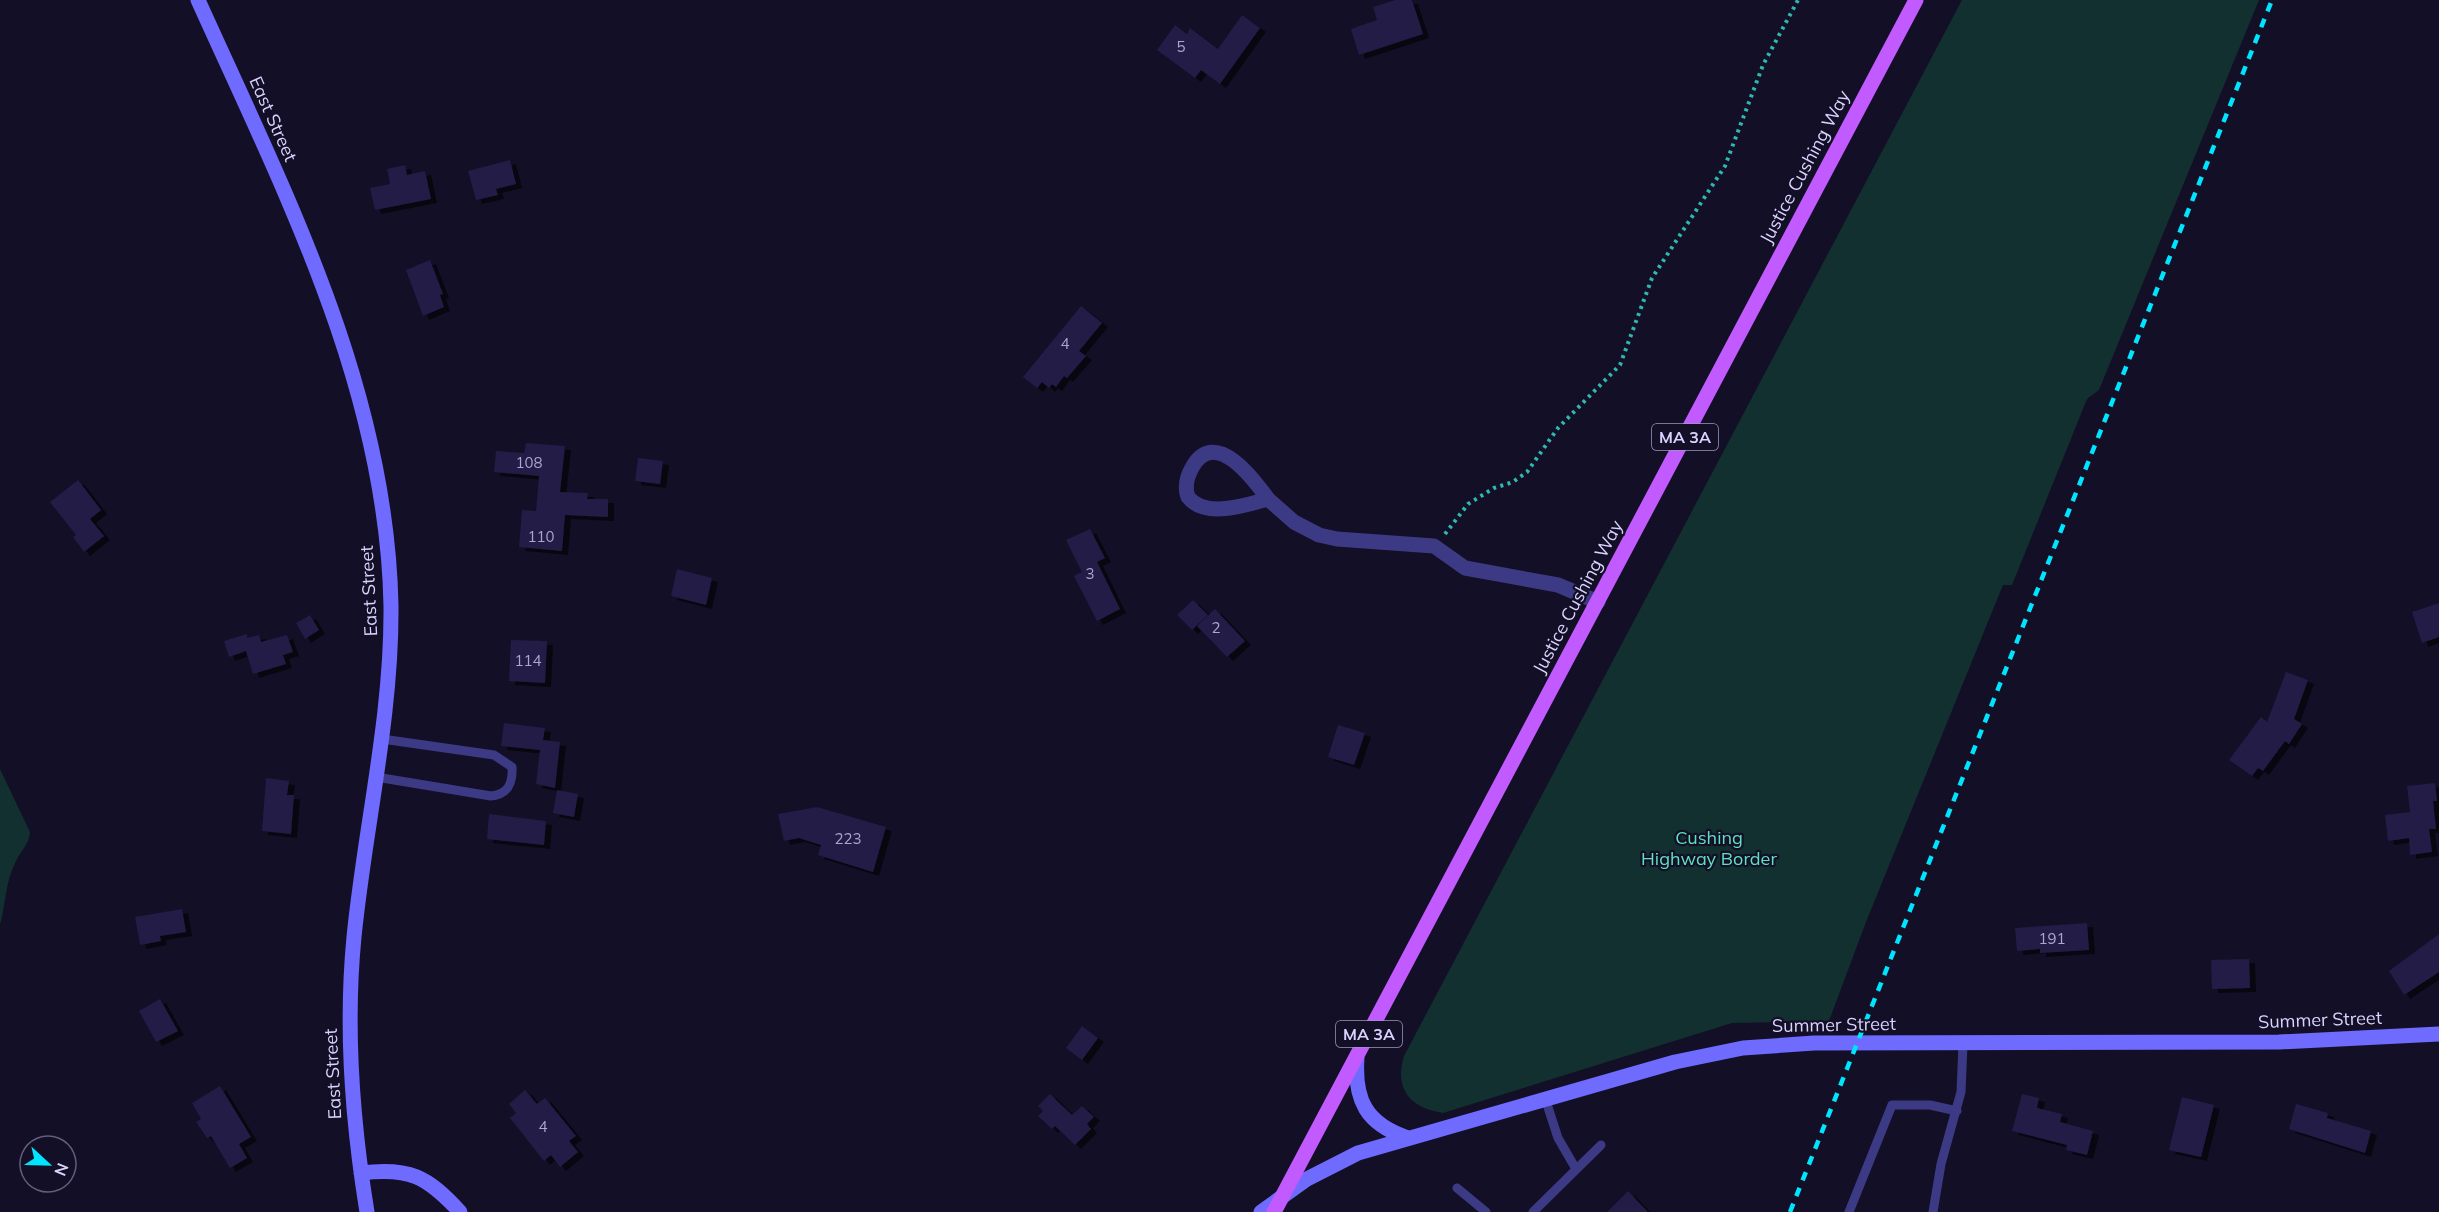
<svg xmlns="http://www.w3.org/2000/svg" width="2439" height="1212" viewBox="0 0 2439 1212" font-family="Mulish,sans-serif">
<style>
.green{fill:#12302f}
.building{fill:#241b47;filter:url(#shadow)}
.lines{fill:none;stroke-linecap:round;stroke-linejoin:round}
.path{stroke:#2fb8b0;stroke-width:4;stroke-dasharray:3 4.5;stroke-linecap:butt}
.lane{stroke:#3d3a85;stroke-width:9}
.street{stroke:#3d3a85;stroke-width:15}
.secondary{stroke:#6f6bff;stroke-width:15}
.primary{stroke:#c25bff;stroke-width:15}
.rail{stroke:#00e5ff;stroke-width:4.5;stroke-dasharray:9 8;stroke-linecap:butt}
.labels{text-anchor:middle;stroke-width:4.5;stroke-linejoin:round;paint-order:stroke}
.number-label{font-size:15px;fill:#aca6d1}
.shield{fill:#130f26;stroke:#9e99be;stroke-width:1.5}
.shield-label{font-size:16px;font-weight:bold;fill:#d9d4ff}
.street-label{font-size:18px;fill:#d9d4ff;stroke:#130f26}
.park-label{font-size:18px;fill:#5fe0c0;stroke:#130f26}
</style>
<defs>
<filter id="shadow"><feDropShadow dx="6" dy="4" stdDeviation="0" flood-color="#0009"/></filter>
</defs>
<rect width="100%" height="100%" fill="#130f26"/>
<!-- green -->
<path class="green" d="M1962 0H2259L2099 390 2087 399 2012 585H2003L1866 922 1829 1021 1732 1023 1443 1113C1410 1108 1394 1089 1404 1056Z
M0 769 30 832C29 845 21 850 16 861 5 882 6 904 0 925Z"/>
<!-- building -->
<path class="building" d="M1395 0H1412L1423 34 1359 55 1351 29 1377 20 1373 7Z
M1242 15 1260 28 1220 84 1201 70 1195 78 1157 50 1175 25 1187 34 1190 28 1218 49Z
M510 160 516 184 496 189 498 195 476 200 468 171Z
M405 165 407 175 425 171 431 199 375 210 370 188 390 184 387 169Z
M430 260 443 294 440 295 444 307 423 316 406 270Z
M1081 306 1102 323 1079 351 1086 356 1067 378 1064 376 1056 387 1052 384 1049 388 1042 382 1037 388 1023 377Z
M526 443 565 446 560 492 588 493 587 499H608V517L565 515 562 551 519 547 522 510 536 511 539 476 494 472 496 451 524 453Z
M638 458 663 461 660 484 635 481Z
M78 480 101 510 90 519 104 536 84 552 73 537 76 535 50 502Z
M1090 529 1105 558 1097 562 1120 609 1097 621 1074 576 1082 572 1066 540Z
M677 569 712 578 706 605 671 596Z
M1193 600 1208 615 1192 630 1177 615Z
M2439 603V637L2422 643 2412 612Z
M1215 609 1245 641 1227 657 1197 626Z
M310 615 319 630 305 639 296 623Z
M247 634V638L259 635 261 642 287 635 293 652 283 655 286 664 253 674 246 651 229 657 224 641Z
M511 640 547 641 545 683 509 681Z
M2286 672 2308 680 2294 719 2302 724 2289 744 2285 741 2263 771 2258 768 2252 776 2229 760 2261 717 2267 722Z
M504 723 545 728 543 740 560 742 555 788 536 784 540 750 501 746Z
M1338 725 1365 733 1354 765 1328 757Z
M266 778 289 781 287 795H294L291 834 262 831Z
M2435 783 2437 801H2433L2436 829H2429L2432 852 2410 855 2409 838 2388 841 2385 815 2410 812 2407 786Z
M557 790 578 794 574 817 553 813Z
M817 807 886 827 873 872 818 855 821 845 799 838 784 841 778 814Z
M489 814 546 821 544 845 487 839Z
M182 909 186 932 160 936 161 941 140 945 135 917Z
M2087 923 2089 950 2040 953V949L2017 951 2015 928Z
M2439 934V972L2404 995 2389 971Z
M2249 959 2250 988 2212 989 2211 960Z
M160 999 178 1031 156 1042 139 1011Z
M1082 1026 1098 1038 1082 1060 1066 1048Z
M220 1086 251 1137 239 1144 247 1158 230 1168 211 1136 207 1138 196 1122 201 1119 192 1103Z
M525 1090 537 1104 545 1098 576 1136 569 1141 578 1152 560 1167 551 1155 544 1161 510 1118 516 1113 509 1104Z
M1050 1094 1072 1115 1082 1106 1094 1117 1087 1124 1091 1129 1075 1145 1055 1126 1052 1129 1038 1116 1043 1111 1038 1106Z
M2022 1094 2039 1098 2037 1108 2062 1114 2060 1122 2093 1131 2087 1155 2066 1150 2067 1145 2012 1131Z
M2182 1097 2214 1105 2201 1157 2169 1150Z
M2296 1104 2328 1113 2327 1118 2371 1131 2365 1153 2289 1129Z
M1628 1191 1648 1212H1607Z"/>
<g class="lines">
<!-- path -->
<path class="path" d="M1445 534 1468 504 1494 488 1513 482 1527 472 1558 428 1620 365 1652 278 1725 166 1763 65 1798 0"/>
<!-- lane -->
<path class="lane" d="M376 777 491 796C508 794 513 784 512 767L494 755 382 739
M1545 1098 1558 1138 1576 1169
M1457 1188 1486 1212
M1533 1212 1601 1145
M1849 1212 1892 1105H1930L1957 1111
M1933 1212 1941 1164 1961 1092 1963 1044"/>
<!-- street -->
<path class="street" d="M1268 499C1255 481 1216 427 1193 466 1187 476 1184 486 1188 497 1205 519 1246 505 1268 499L1294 522 1319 535 1337 539 1434 546 1465 568 1558 585 1598 602"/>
<!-- secondary -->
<path class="secondary" d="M198 0C285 193 387 389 391 606 392 718 365 826 354 937 345 1029 352 1120 367 1212
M1357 1058C1354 1100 1366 1124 1408 1138
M361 1173C409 1167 427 1176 460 1212
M1261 1212 1307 1179 1358 1153 1675 1062 1743 1048 1814 1043 2279 1042 2439 1034"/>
<!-- primary -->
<path class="primary" d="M1274 1212 1916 0"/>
<!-- rail -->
<path class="rail" d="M1790 1212 2272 0"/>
</g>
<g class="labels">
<!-- number labels -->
<g class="number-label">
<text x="1181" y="52">5</text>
<text x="1065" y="349">4</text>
<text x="529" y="468">108</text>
<text x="541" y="542">110</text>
<text x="1090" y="579">3</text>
<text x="1216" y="633">2</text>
<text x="528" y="666">114</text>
<text x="848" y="844">223</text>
<text x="2052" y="944">191</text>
<text x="543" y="1132">4</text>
</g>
<!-- shield labels -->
<g class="shield">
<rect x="1652" y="424" width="66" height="26" rx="4.5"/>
<rect x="1336" y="1021" width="66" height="26" rx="4.5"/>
</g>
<g class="shield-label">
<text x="1685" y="443">MA 3A</text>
<text x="1369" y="1040">MA 3A</text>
</g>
<!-- street labels -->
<g class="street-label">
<text transform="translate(273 119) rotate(66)" y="6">East Street</text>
<text transform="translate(1805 167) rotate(-62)" y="6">Justice Cushing Way</text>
<text transform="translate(369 591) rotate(-93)" y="6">East Street</text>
<text transform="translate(1578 597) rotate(-62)" y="6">Justice Cushing Way</text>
<text transform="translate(2320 1020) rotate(-2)" y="6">Summer Street</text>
<text transform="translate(1834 1025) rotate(-1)" y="6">Summer Street</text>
<text transform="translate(333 1074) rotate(-93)" y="6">East Street</text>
</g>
<!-- park labels -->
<g class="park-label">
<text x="1709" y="844">Cushing<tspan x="1709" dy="21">Highway Border</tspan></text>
</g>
</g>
<!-- north arrow -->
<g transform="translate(48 1164) rotate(112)"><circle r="28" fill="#130f26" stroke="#625e7d" stroke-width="1.5"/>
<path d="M0-4.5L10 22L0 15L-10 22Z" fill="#00e5ff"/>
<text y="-9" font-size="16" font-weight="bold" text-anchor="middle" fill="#d9d4ff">N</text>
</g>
</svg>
